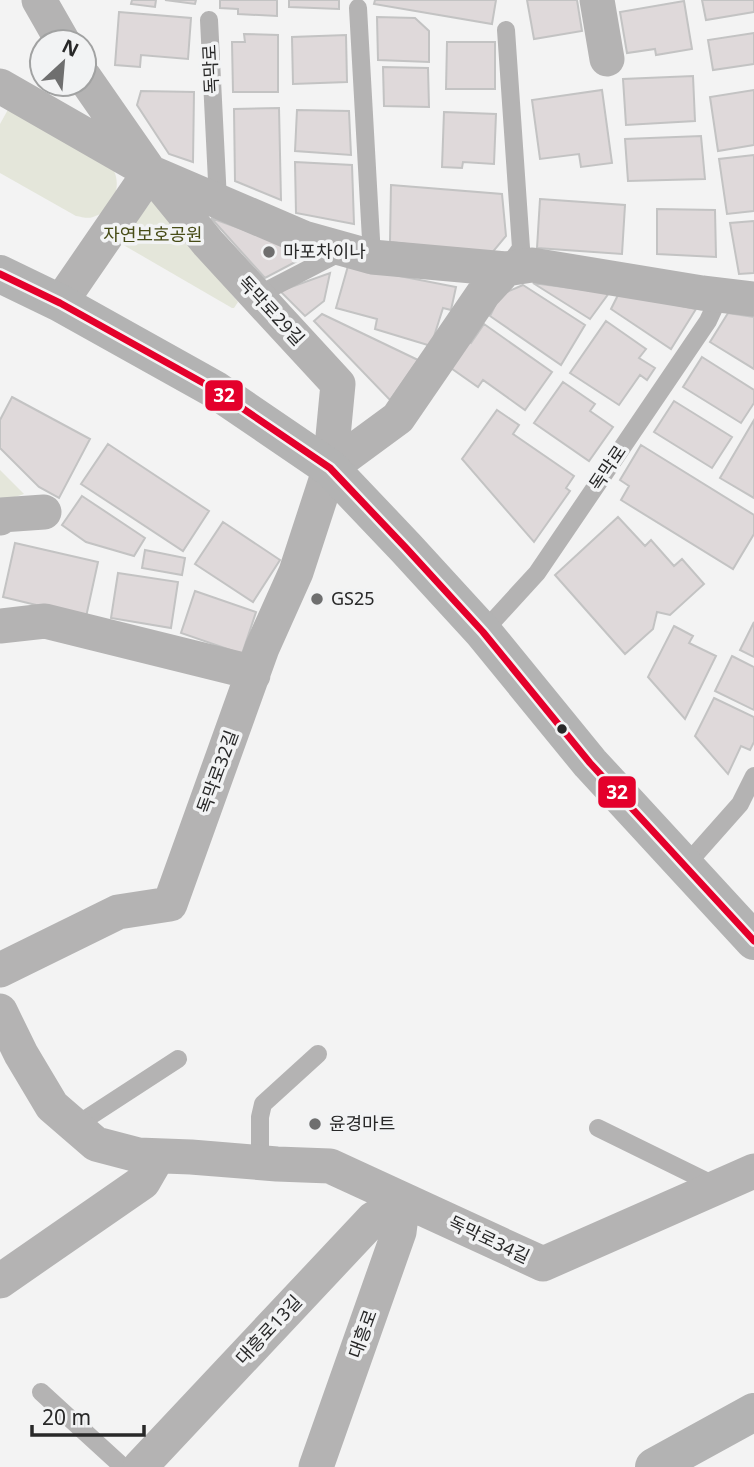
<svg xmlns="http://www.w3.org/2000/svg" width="754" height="1467" viewBox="0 0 754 1467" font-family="'Noto Sans','Noto Sans KR',sans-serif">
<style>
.green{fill:#e4e6da}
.building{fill:#dfd9da;stroke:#c3c3c3;stroke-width:2}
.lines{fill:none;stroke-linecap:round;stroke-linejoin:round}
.lane{stroke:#b4b3b3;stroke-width:18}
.street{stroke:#b4b3b3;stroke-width:35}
.secondary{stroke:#b3b3b3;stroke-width:38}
.bus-1-casing{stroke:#f2f3f4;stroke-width:12}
.bus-1{stroke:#e4002b;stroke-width:7}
.poi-dot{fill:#6f6f6f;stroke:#f2f3f4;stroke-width:2.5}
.bus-dot{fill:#282828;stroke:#f2f3f4;stroke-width:2.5}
.labels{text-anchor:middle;stroke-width:7;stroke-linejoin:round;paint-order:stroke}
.street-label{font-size:18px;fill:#282828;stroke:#f2f3f4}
.park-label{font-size:18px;fill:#474c17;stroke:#f2f3f4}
.poi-label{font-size:18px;fill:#282828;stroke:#f2f3f4;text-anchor:start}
.line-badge{stroke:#f2f3f4;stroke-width:2.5}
.badge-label{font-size:19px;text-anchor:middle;font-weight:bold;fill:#fff}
</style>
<rect width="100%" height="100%" fill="#f3f3f3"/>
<!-- green -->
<path class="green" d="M10 106 114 171C122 188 112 212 93 217 88 219 82 217 76 216L0 173V124Z
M153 199 238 302 234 308H232L120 243Z
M0 470 24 494 0 502Z"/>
<!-- building -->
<path class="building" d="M132 0H156L155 7 131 4Z
M165 0H196L195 4Z
M220 0H277V16L238 14V9L220 8Z
M289 0H339V9L289 7Z
M375 0H496L492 24 374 4Z
M527 0H577L582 31 534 39Z
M702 0H754V12L706 20Z
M684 1 692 49 656 55 655 49 627 53 620 12Z
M119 12 191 18 188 59 141 55 140 67 115 65Z
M377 17 415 18 429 31V62L378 60Z
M754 33V64L713 70 708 40Z
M244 34 278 35V92H233L232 42H245Z
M346 35 347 82 293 84 292 37Z
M447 42H495V89H446Z
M383 67 428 68 429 107 384 106Z
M693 76 695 121 626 125 623 79Z
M602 90 612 163 581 167 579 154 540 159 532 100Z
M754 90V145L718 151 710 97Z
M141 91 194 92 193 162 169 154 137 105Z
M279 108 281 200 235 181 234 109Z
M297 110 349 111 351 155 295 151Z
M444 112 496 114 494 164 463 162 462 168 442 167Z
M701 136 705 179 628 181 625 139Z
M754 155V211L727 214 719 159Z
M295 162 352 165 354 224 296 213Z
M391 185 502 194 506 236 491 254 390 242Z
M540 199 625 205 622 254 537 248Z
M657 209 715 210 716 257 657 254Z
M211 218 295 248 301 259 265 278Z
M754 221V273L739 274 730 223Z
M348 266 456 287 451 310 443 308 431 346 375 329 377 319 336 308Z
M330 273 324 301 305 316 280 291Z
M533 283 609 293 590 319Z
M523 285 585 325 561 365 490 316 500 295Z
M619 293 696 309 671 349 611 309Z
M728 313 754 317V369L710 342Z
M322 314 418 360 390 400 314 321Z
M606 321 646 349 639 358 655 368 647 380 640 375 619 405 570 373Z
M484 324 552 372 525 410 483 380 478 387 448 366 466 340 471 343Z
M702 357 754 390V403L741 423 683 387Z
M563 382 595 404 590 411 613 427 589 461 534 423Z
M12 397 90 439 59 498 39 487 0 448V420Z
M674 401 732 437 712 468 654 432Z
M497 410 519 425 513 434 574 476 566 488 570 491 534 542 462 459Z
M754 420V498L720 478Z
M108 444 209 511 183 551 81 484Z
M641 445 754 515V534L733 569 621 500 629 486 620 480Z
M82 496 145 538 134 556 86 542 62 525Z
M618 517 645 546 651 540 674 566 682 559 704 584 670 615 657 612 653 629 625 654 555 575Z
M223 522 280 560 253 602 195 564Z
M15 543 98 562 86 617 3 597Z
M145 550 185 558 182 575 142 568Z
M118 573 178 582 171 628 111 618Z
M195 591 256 612 242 654 181 633Z
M754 622V657L740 650Z
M674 626 693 636 689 643 716 656 685 719 648 677Z
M732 656 754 667V710L715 691Z
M714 698 754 717V742L750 750 741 746 728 774 695 736Z"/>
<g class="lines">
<!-- lane -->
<path class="lane" d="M358 8 372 257
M209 20 218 201
M506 30 521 248 508 266
M256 296 343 251
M483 632 537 573 708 321 720 295
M685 866 740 804 754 776
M75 1126 178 1059
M598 1128 704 1180 714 1189
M260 1163V1117L263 1104 318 1054
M41 1392 123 1467"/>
<!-- street -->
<path class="street" d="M39 0 63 42
M597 0 607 59
M0 86 150 172 304 238 372 257 506 269 532 265 702 293 754 299
M60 303 150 172
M330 468 398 418 483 294 506 269
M0 518 1 515 44 512
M0 626 45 621 239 669 253 675
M0 970 118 912 170 904 262 648 296 572 330 468 338 384 208 243 150 172 84 77
M0 1011 21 1054 52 1106 96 1144 138 1155 191 1157 277 1164 330 1166 543 1264 754 1171
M0 1281 143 1182 158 1156
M140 1467 373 1219 403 1200
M316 1467 399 1232 403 1200"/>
<!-- secondary -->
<path class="secondary" d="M0 274 60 303 214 389 330 468 406 548 483 632 590 763 754 941
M654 1467 754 1412"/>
<defs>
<path id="bus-1" d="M0 274 60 303 214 389 330 468 406 548 483 632 590 763 754 941"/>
</defs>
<!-- bus-1 casing -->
<use href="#bus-1" class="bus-1-casing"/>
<!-- bus-1 -->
<use href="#bus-1" class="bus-1"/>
</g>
<!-- markers -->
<g class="poi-dot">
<circle cx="269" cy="252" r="7"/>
<circle cx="317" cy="599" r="7"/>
<circle cx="315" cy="1124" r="7"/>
</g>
<circle class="bus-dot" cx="562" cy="729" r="6"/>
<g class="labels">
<!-- street labels -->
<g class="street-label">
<text transform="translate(211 69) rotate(-93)" y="6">독막로</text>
<text transform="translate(271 311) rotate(47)" y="6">독막로29길</text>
<text transform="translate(608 468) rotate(-56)" y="6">독막로</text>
<text transform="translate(218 772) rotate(-70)" y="6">독막로32길</text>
<text transform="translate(489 1240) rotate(25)" y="6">독막로34길</text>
<text transform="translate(269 1330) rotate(-47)" y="6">대흥로13길</text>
<text transform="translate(363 1334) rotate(-70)" y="6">대흥로</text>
</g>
<!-- park labels -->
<g class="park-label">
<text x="153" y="241">자연보호공원</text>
</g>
<!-- poi labels -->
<g class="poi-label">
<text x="283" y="258">마포차이나</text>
<text x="331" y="605">GS25</text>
<text x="329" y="1130">윤경마트</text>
</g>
</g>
<g class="line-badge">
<rect x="204" y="379" width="40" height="33" rx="7" fill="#e4002b"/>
<rect x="597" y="775" width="40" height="34" rx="7" fill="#e4002b"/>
</g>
<g class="badge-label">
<text x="224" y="402">32</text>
<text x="617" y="799">32</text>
</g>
<!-- north arrow -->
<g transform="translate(63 63) rotate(26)"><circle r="33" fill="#f2f3f4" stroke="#a1a2a2" stroke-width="2"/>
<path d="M0-5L12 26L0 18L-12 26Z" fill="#6f6f6f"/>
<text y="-10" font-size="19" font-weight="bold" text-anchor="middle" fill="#282828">N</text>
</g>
<!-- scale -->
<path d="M32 1425v10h112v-10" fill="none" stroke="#282828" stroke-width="3.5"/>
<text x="42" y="1425" font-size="21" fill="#282828" stroke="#f2f3f4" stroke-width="5" paint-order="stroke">20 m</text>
</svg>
